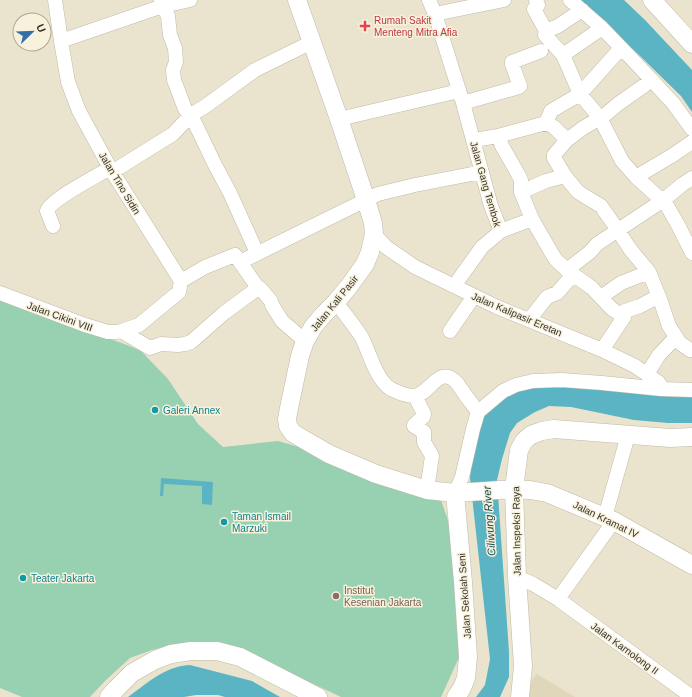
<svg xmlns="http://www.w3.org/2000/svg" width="692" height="697" viewBox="0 0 692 697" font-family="Helvetica,sans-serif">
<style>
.built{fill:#e0d7bb}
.green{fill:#97d1b1}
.water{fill:#5bb4c3}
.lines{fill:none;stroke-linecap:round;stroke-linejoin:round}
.minor-casing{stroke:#c0baa6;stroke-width:15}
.tertiary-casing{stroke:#c0baa6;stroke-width:19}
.minor{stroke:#fff;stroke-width:14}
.tertiary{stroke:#fff;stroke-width:18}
.health-dot{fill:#e0444e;stroke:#f8f1dc;stroke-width:1.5}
.culture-dot{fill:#0f9aa8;stroke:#f8f1dc;stroke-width:1.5}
.education-dot{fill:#8d6e63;stroke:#f8f1dc;stroke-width:1.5}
.labels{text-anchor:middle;stroke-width:3;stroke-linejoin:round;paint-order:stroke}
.health-label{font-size:10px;fill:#be3a42;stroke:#f8f1dc;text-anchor:start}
.street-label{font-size:10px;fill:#36332b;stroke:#f8f1dc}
.culture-label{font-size:10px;fill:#0d838f;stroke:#f8f1dc;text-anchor:start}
.education-label{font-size:10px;fill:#785e54;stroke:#f8f1dc;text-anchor:start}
.water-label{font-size:11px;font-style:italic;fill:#1b444b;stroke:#f8f1dc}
</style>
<rect width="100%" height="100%" fill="#eae4cf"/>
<!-- built -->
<path class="built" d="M537 674 575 697H516Z"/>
<!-- green -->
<path class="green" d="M0 300 127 345 141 351 168 379 198 424 223 447 278 441 309 450 440 497 457 547 462 651 441 697H341L257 657 171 645 152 650 130 658 105 681 90 697H22L0 688Z"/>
<!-- water -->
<path class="water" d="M578 0H624L645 20 692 70V112L681 96 639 55Z
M531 384 692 392V423H668L634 420 571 407 549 406 535 412 517 423 510 433 502 459 497 480 509 652V677L500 697H476L485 685 490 659 470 478 472 452 479 426 488 410 496 400Z
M161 478 213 482 212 505 202 504V486L164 484 163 496H160Z
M190 665 252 681 280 697H225L218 695H196L184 697H128C143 686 159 672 177 667 181 666 185 665 190 665Z"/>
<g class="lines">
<defs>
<path id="minor" d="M161 0 163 6 168 16 170 35 175 48 176 62 173 70 174 80 185 109 191 115 215 165 230 193 257 253
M429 0 435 14 463 103 491 206 501 231
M536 0 538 5 534 9 546 31 545 35 563 55 580 94 600 118 622 161 636 177 666 204 678 225 692 253
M570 0 602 28 631 58 673 103 692 129
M435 14 504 0
M546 31 558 26 582 10
M61 41 163 6 190 0
M563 55 602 28
M463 103 519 87 520 86 512 64V62L541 51
M339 119 459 91
M546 123 554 127 567 140 554 155V158L565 176 578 192 601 206 615 226 630 249 649 272 660 299 669 326 680 343 690 350H692
M498 136 502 146 518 174 521 180V192L532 219 551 252 556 260 567 270 592 288 612 309 624 317
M474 140 498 136 546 123 551 111 580 94 621 48
M567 140 583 128 605 115 618 104 652 80
M112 172 173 134 191 115 207 105 255 70 312 42
M636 177 673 155 692 142
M521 192 546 181 565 176
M53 226 47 211C51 199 97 176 110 168
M374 234 386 247 415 267 497 307 602 350 635 366 658 382 660 385 661 389
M240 262 258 288
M567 270 590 252 597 244 662 201 683 184 692 178
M181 281 205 267 235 255 240 262 378 194 415 185 482 172
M454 286 482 247 501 231 532 219
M0 293 85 325 108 332H116L121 331 139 325 162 306 179 292 181 281 110 168 79 111 68 82 61 41 55 0
M601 297 621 283 649 272
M336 302C344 313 353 324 361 336 369 350 376 381 391 389 397 392 407 396 414 396 430 395 439 363 457 383 459 385 460 388 462 390 467 398 473 405 478 412
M529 320 547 297 557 293 573 275
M121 331 150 348 161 344 178 345 185 344 191 342 224 313 258 288H260L271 301 272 305 282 321 305 341
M450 331 474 296
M602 350 624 317 625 311 640 306 659 296
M647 374 659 355 676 337
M415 396 424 414 423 417 414 425V426L424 432V442L432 456 427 490
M455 493 462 477 473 429 478 412 503 391 516 385 533 381 562 380 602 383 661 389 692 390
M605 517 628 435
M517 577 533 584 558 599 692 697
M558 599 614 521"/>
<path id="tertiary" d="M297 0 339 119 366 200 373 223 374 234 370 252 365 264 350 285 336 302 323 315 313 327 305 341 300 356 289 408 287 419 288 426 293 433 303 439 329 454 376 474 427 490 455 493 514 489 530 490 547 493 614 521 692 565
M652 0 692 44
M455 493 463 582 468 657 466 678 462 688 456 697
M109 697 116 689 132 673 155 660 171 654 191 651H217L240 657 318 697
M520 697 523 666 517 577 514 489 519 450 524 441 531 435 542 431 554 429 670 438 692 437"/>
</defs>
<!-- minor casing -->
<use href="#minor" class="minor-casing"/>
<!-- tertiary casing -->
<use href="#tertiary" class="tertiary-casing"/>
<!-- minor -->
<use href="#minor" class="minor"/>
<!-- tertiary -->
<use href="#tertiary" class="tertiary"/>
</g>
<!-- markers -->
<path class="health-dot" d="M363 20h4v4h4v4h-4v4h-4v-4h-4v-4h4z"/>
<g class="culture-dot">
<circle cx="155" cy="410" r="4"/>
<circle cx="224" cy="522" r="4"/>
<circle cx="23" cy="578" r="4"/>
</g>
<circle class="education-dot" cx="336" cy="596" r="4"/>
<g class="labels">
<!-- health labels -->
<g class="health-label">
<text x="374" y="24">Rumah Sakit<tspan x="374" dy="12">Menteng Mitra Afia</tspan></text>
</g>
<!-- street labels -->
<g class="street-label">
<text transform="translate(120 183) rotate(59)" y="4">Jalan Tino Sidin</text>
<text transform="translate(486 184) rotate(74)" y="4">Jalan Gang Tembok</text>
<text transform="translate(334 303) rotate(-51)" y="4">Jalan Kali Pasir</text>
<text transform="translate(517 314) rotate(23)" y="4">Jalan Kalipasir Eretan</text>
<text transform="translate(60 316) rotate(20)" y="4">Jalan Cikini VIII</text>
<text transform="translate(606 519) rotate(26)" y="4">Jalan Kramat IV</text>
<text transform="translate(516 531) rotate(-91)" y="4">Jalan Inspeksi Raya</text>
<text transform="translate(464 596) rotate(-94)" y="4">Jalan Sekolah Seni</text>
<text transform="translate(625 648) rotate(36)" y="4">Jalan Karnolong II</text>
</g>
<!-- culture labels -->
<g class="culture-label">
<text x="163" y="414">Galeri Annex</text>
<text x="232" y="520">Taman Ismail<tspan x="232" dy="12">Marzuki</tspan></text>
<text x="31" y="582">Teater Jakarta</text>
</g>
<!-- education labels -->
<g class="education-label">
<text x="344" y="594">Institut<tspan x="344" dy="12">Kesenian Jakarta</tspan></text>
</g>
<!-- water labels -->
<g class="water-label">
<text transform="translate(489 521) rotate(-94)" y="4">Ciliwung River</text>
</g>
</g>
<!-- north arrow -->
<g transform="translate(32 32) rotate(67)"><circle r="19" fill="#f8f1dc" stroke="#aaa595"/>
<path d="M0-3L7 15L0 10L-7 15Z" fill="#3171a8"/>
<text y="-6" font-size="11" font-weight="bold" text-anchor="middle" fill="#36332b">U</text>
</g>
</svg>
